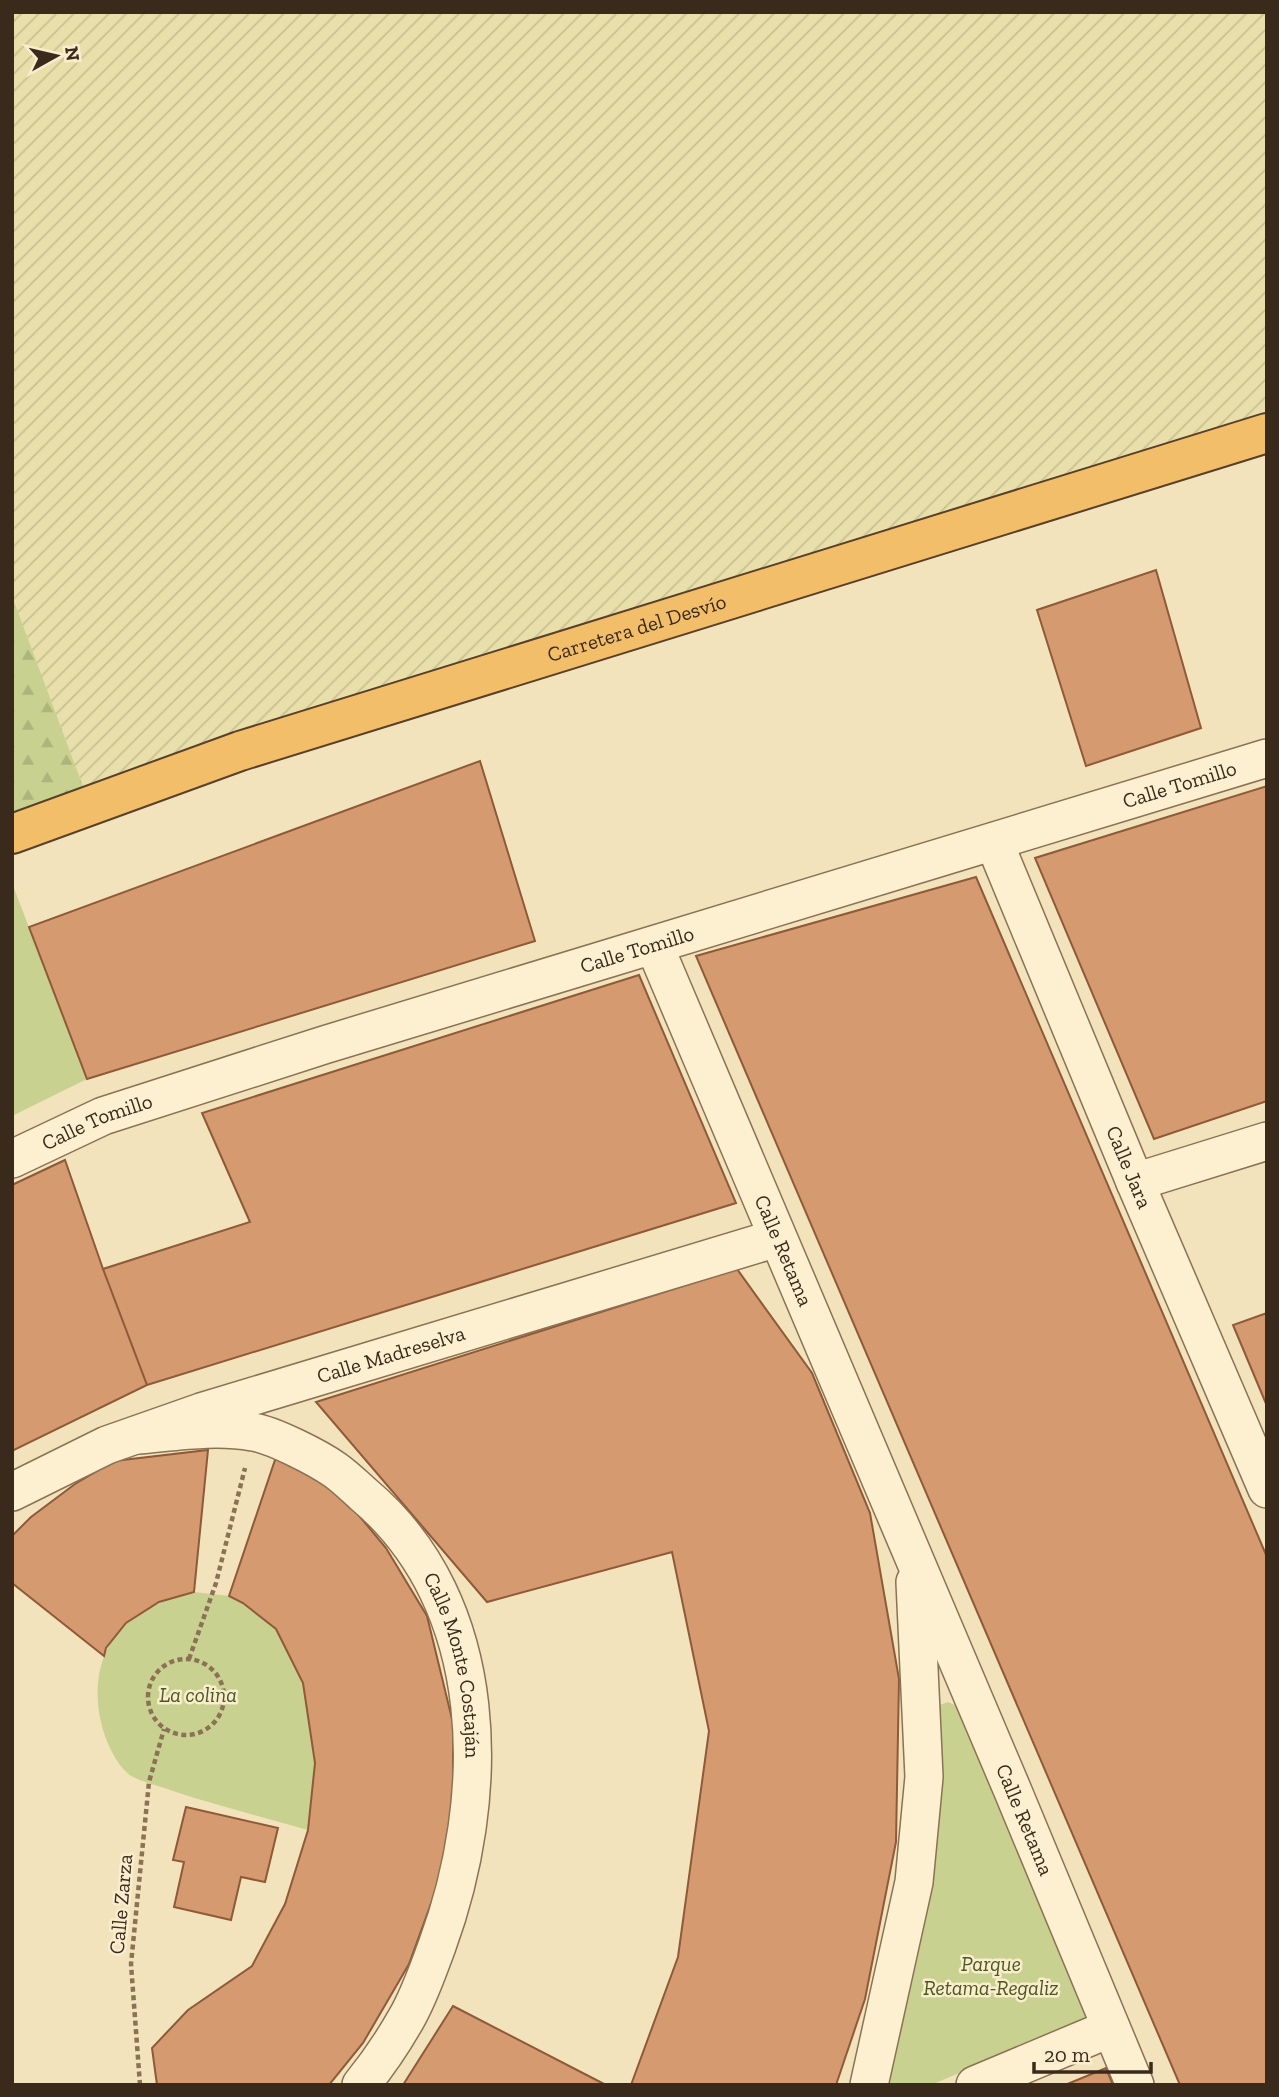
<svg xmlns="http://www.w3.org/2000/svg" width="1279" height="2097" viewBox="0 0 1279 2097" font-family="'Zilla Slab',serif">
<style>
.farmland{fill:url(#farmland-furrows)}
.forest{fill:url(#forest-firs)}
.park{fill:#c9d190}
.building{fill:#d59a6f;stroke:#8e5a38;stroke-width:2}
.lines{fill:none;stroke-linecap:round;stroke-linejoin:round}
.minor-casing{stroke:#8c7254;stroke-width:40}
.trunk-casing{stroke:#594029;stroke-width:42}
.path{stroke:#8c7254;stroke-width:4.5;stroke-dasharray:5 3.5;stroke-linecap:butt}
.minor{stroke:#fcf0d1;stroke-width:37}
.trunk{stroke:#f3be6a;stroke-width:38}
.labels{text-anchor:middle;stroke-width:5;stroke-linejoin:round;paint-order:stroke}
.street-label{font-size:21px;fill:#3a2a1b;stroke:#f9edce}
.park-label{font-size:21px;font-style:italic;fill:#4a591f;stroke:#f9edce}
</style>
<defs>
<pattern id="farmland-furrows" width="10" height="10" patternUnits="userSpaceOnUse" patternTransform="scale(1.75)"><rect width="10" height="10" fill="#e9dfaa"/><path d="M-1 1l2-2M0 10L10 0M9 11l2-2" fill="none" stroke="#c9c092"/></pattern>
<pattern id="forest-firs" width="22" height="20" patternUnits="userSpaceOnUse" patternTransform="scale(1.75)"><rect width="22" height="20" fill="#c9d190"/><path d="M5 1l3.5 6h-7zM16 11l3.5 6h-7z" fill="#adb47c"/></pattern>
</defs>
<rect width="100%" height="100%" fill="#f2e3bd"/>
<!-- farmland -->
<path class="farmland" d="M12 12H1267V435L90 805 12 596Z"/>
<!-- forest -->
<path class="forest" d="M12 596 90 805 12 838Z"/>
<!-- park -->
<path class="park" d="M12 883 87 1079 12 1116Z
M194 1592 229 1596 243 1603 276 1629 303 1683 315 1763 308 1830C263 1817 218 1806 173 1791 160 1786 145 1783 133 1777 122 1771 115 1758 110 1748 91 1708 92 1655 126 1624 145 1606 170 1599 194 1592Z
M948 1702 964 1709 1091 2017 931 2085H884C898 2034 914 1982 923 1930 936 1856 934 1781 937 1706Z"/>
<!-- building -->
<path class="building" d="M1156 570 1201 728 1086 766 1037 610Z
M480 761 535 941 87 1079 29 927Z
M1267 786V1101L1154 1139 1035 858Z
M976 877 1267 1557V2085H1180L696 956Z
M639 975 736 1203 147 1385 103 1269 250 1222 202 1113Z
M65 1160 103 1269 147 1385 12 1451V1185Z
M737 1269 812 1373 870 1513 899 1679 896 1842 865 1999 836 2085H631L678 1957 709 1731 672 1552 487 1602 316 1402Z
M1267 1313V1406L1233 1325Z
M208 1450 194 1592 159 1602 126 1623 106 1648 104 1656 12 1583V1536L31 1517 75 1484 114 1461Z
M276 1457 341 1494 386 1548 427 1616 453 1723V1831L437 1887 409 1964 363 2043 329 2085H157L152 2048 188 2010 252 1966 285 1904 308 1830 315 1763 303 1683 276 1629 243 1603 229 1596Z
M186 1807 278 1828 265 1882 241 1877 231 1920 174 1907 184 1862 173 1860Z
M453 2006 606 2085H403Z
M1106 2068 1113 2085H1065Z"/>
<g class="lines">
<defs>
<g id="minor">
<path id="s1" d="M994 842 1135 1182 1267 1489"/>
<path id="s2" d="M654 945 1012 1789 1135 2085"/>
<path id="s3" d="M12 1159 103 1116 324 1045 1267 758"/>
<path d="M1135 1182 1267 1141"/>
<path id="s4" d="M137 1435C174 1432 215 1425 253 1432 273 1435 318 1458 335 1470 345 1477 354 1486 363 1494 494 1604 492 1797 437 1946 428 1970 419 1997 406 2019 393 2042 378 2064 361 2085"/>
<path id="s5" d="M12 1492 107 1445 201 1412 777 1238"/>
<path d="M869 2085 914 1882 924 1777 915 1582"/>
<path d="M975 2085 1111 2028"/>
</g>
<g id="trunk">
<path id="s6" d="M12 834 240 751 1267 433"/>
</g>
</defs>
<!-- minor casing -->
<use href="#minor" class="minor-casing"/>
<!-- trunk casing -->
<use href="#trunk" class="trunk-casing"/>
<!-- path -->
<path class="path" d="M148 1697a38 38 0 1 1 76 0a38 38 0 1 1-76 0Z
M189 1659 216 1583 245 1468
M140 2085 131 1964 149 1782 164 1729"/>
<!-- minor -->
<use href="#minor" class="minor"/>
<!-- trunk -->
<use href="#trunk" class="trunk"/>
</g>
<g class="labels">
<!-- street labels -->
<g class="street-label">
<text dy="7" stroke="none"><textPath href="#s6" startOffset="658">Carretera del Desvío</textPath></text>
<text dy="7" stroke="none"><textPath href="#s3" startOffset="1227">Calle Tomillo</textPath></text>
<text dy="7" stroke="none"><textPath href="#s3" startOffset="660">Calle Tomillo</textPath></text>
<text dy="7" stroke="none"><textPath href="#s3" startOffset="93">Calle Tomillo</textPath></text>
<text dy="7" stroke="none"><textPath href="#s1" startOffset="352">Calle Jara</textPath></text>
<text dy="7" stroke="none"><textPath href="#s2" startOffset="332">Calle Retama</textPath></text>
<text dy="7" stroke="none"><textPath href="#s5" startOffset="404">Calle Madreselva</textPath></text>
<text dy="7" stroke="none"><textPath href="#s4" startOffset="444">Calle Monte Costaján</textPath></text>
<text dy="7" stroke="none"><textPath href="#s2" startOffset="950">Calle Retama</textPath></text>
<text transform="translate(121 1904) rotate(-85)" y="7">Calle Zarza</text>
</g>
<!-- park labels -->
<g class="park-label">
<text x="198" y="1702">La colina</text>
<text x="991" y="1971">Parque<tspan x="991" dy="24">Retama-Regaliz</tspan></text>
</g>
</g>
<!-- border -->
<rect width="1279" height="2097" fill="none" stroke="#3a2a1b" stroke-width="28"/>
<!-- north arrow -->
<g transform="translate(56 56) rotate(82)" stroke="#f9edce" stroke-width="5" paint-order="stroke">
<path d="M0-5L12 26L0 18L-12 26Z" fill="#3a2a1b"/>
<text y="-10" font-size="19" font-weight="bold" text-anchor="middle" fill="#3a2a1b">N</text>
</g>
<!-- scale -->
<path d="M1034 2062v10h117v-10" fill="none" stroke="#3a2a1b" stroke-width="3.5"/>
<text x="1044" y="2062" font-size="21" fill="#3a2a1b" stroke="#f9edce" stroke-width="5" paint-order="stroke">20 m</text>
</svg>
